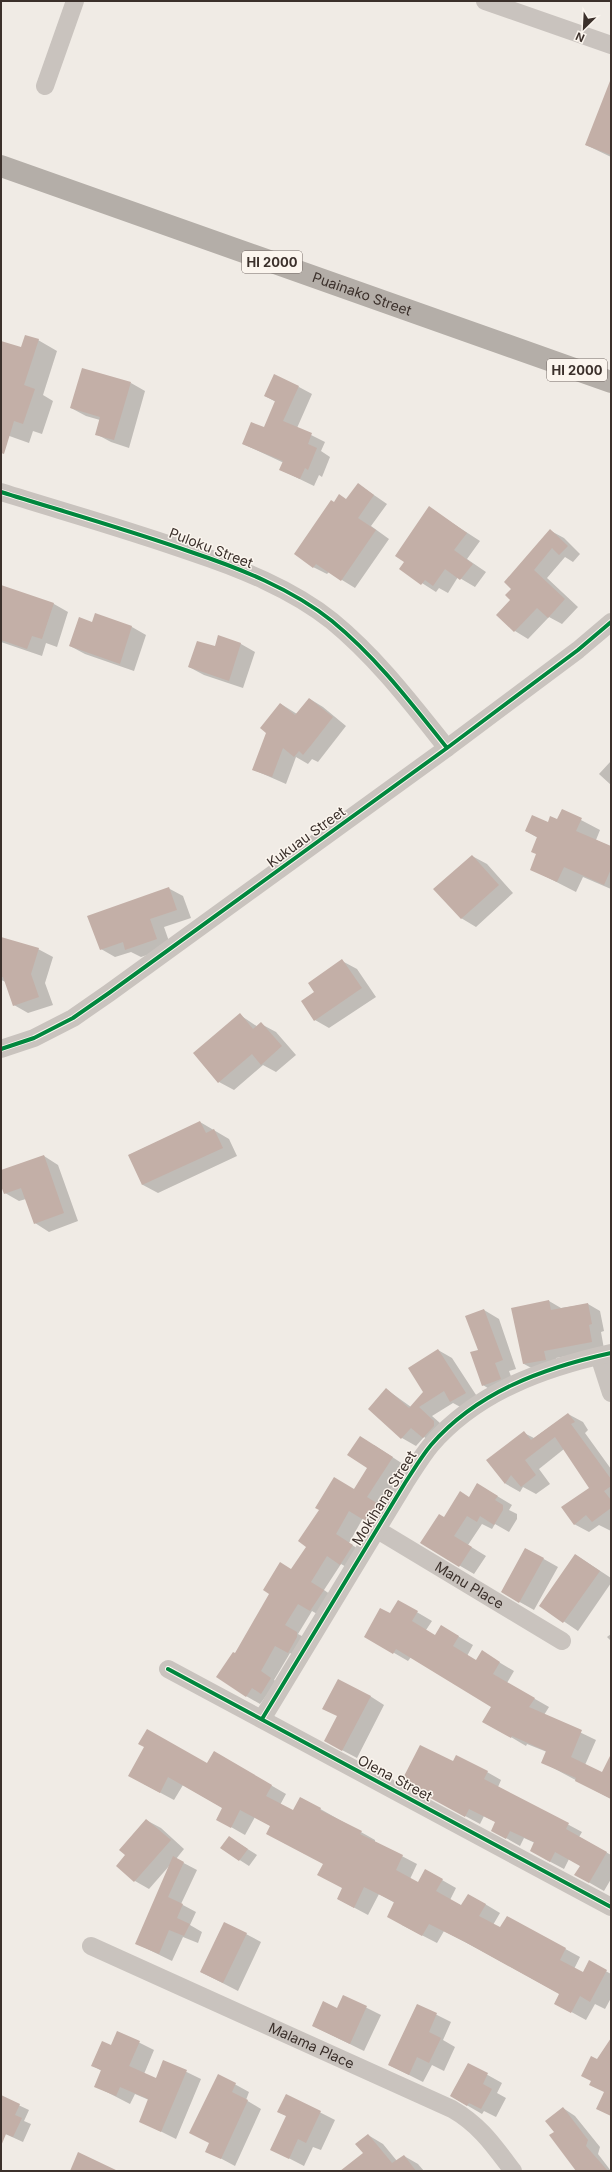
<svg xmlns="http://www.w3.org/2000/svg" width="612" height="2172" viewBox="0 0 612 2172" font-family="Inter,sans-serif">
<style>
.shadow{fill:#0003}
.building{fill:#c3afa7}
.lines{fill:none;stroke-linecap:round;stroke-linejoin:round}
.minor{stroke:#c9c3be;stroke-width:18}
.trunk{stroke:#b4aea8;stroke-width:22}
.cycleway-casing{stroke:#fbf5ee;stroke-width:6}
.cycleway{stroke:#00873e;stroke-width:4}
.labels{text-anchor:middle;stroke-width:3;stroke-linejoin:round;paint-order:stroke}
.shield{fill:#fbf5ee;stroke:#756b66;stroke-width:1}
.shield-label{font-size:13px;font-weight:bold;fill:#3b302b}
.street-label{font-size:14px;fill:#3b302b;stroke:#fbf5ee}
</style>
<rect width="100%" height="100%" fill="#f0ebe5"/>
<!-- shadow -->
<path class="shadow" d="M611 107V157L586 145Z
M38 340 57 351 43 395 53 401 42 434 33 431 29 443 1 433V342L21 349Z
M131 383 145 391 129 448 111 442 96 434 100 420 86 416 71 408Z
M299 387 312 394 297 428 325 442 321 451 330 457 322 477 319 475 314 486 281 470 284 463 243 444 264 429 276 402 265 396Z
M358 484 387 504 371 526 389 539 355 588 329 572 327 574 313 567 335 503 347 500Z
M429 508 480 541 467 559 486 572 475 587 458 577 448 593 439 588 436 592 400 569 405 562Z
M551 531 564 538 580 554 573 562 565 557 547 578 578 607 562 624 549 617 528 639 515 631 497 615 511 600 512 589Z
M1 586 54 604 68 612 57 647 46 643 42 656 1 642Z
M96 615 132 627 146 635 134 671 85 654 70 646 93 623Z
M219 637 241 644 255 652 243 688 204 675 189 667 215 648Z
M310 699 323 707 346 726 318 762 312 759 308 764 296 757 286 784 254 770 281 704 297 714Z
M611 761V785L599 774Z
M562 810 600 830 596 840 611 847V889L583 877 576 892 531 869 537 855 538 838 526 831 557 821Z
M472 856 487 864 513 893 476 927 461 918Z
M168 888 183 896 191 918 164 927 171 947 141 957 131 952 115 957 101 949Z
M1 938 38 949 53 957 45 983 53 1005 28 1013 14 1005 6 982 1 980Z
M342 961 357 969 376 997 329 1028 315 1020 316 993Z
M240 1015 258 1027 261 1024 276 1032 296 1055 276 1072 263 1065 234 1090 219 1082Z
M200 1122 229 1139 237 1156 158 1193 143 1185 129 1155Z
M44 1156 58 1165 78 1221 49 1232 35 1223 26 1199 19 1201 5 1193 1 1183V1171Z
M549 1301 561 1308 588 1304 600 1311 604 1331 601 1332 604 1349 556 1358 558 1366 537 1371 524 1364Z
M484 1310 499 1319 516 1369 509 1371 515 1387 497 1394 483 1385Z
M438 1350 452 1358 480 1401 466 1410 453 1403 432 1416 448 1430 438 1446 424 1437 416 1446 402 1438 386 1389 411 1407 424 1392Z
M568 1414 583 1422 588 1430 585 1433 611 1469V1531L599 1525 589 1532 574 1524 590 1488 564 1449 539 1469 550 1484 536 1494 523 1487 520 1492 506 1484 488 1461 524 1433 534 1438Z
M374 1445 406 1466 380 1506 393 1513 382 1529 363 1518 349 1543 366 1554 355 1572 341 1564 324 1590 337 1599 324 1618 312 1611 298 1634 311 1641 302 1660 290 1653 274 1680 285 1687 275 1701 266 1696 260 1704 246 1696 235 1654 292 1570 354 1490 368 1468Z
M477 1484 512 1505 509 1510 517 1514V1519L509 1532 495 1524 492 1529 482 1524 468 1545 486 1556 474 1574 421 1543 445 1518 469 1498Z
M526 1549 558 1567 534 1610 502 1592Z
M576 1555 611 1578V1583L578 1631 541 1606Z
M398 1601 432 1621 426 1630 435 1636 441 1626 473 1645 467 1656 476 1661 482 1652 514 1671 507 1683 549 1707 544 1715 596 1740 585 1765 602 1773 611 1757V1799L542 1762 547 1752 527 1744 526 1746 484 1721 492 1706 411 1657 408 1661 365 1636 391 1614Z
M611 1634V1641L607 1637Z
M370 1696 384 1705 357 1758 340 1749 338 1716Z
M214 1752 286 1794 280 1805 293 1812 301 1798 375 1840V1842L417 1864 410 1879 419 1883 442 1880 456 1888 450 1900 462 1906 485 1904 500 1913 493 1925 501 1929 507 1917 580 1957 574 1969 583 1973 589 1962 611 1974V1998L605 2009 595 2004 586 2020 555 2003 560 1994 480 1950 444 1931 437 1943 402 1925 395 1903 379 1894 368 1915 338 1899 343 1888 324 1864 271 1826 255 1817 245 1835 217 1819 223 1808 183 1785 174 1800 144 1784 207 1764Z
M454 1762 487 1772 501 1780 498 1787 582 1832 579 1837 611 1855V1879L604 1891 576 1875 581 1866 569 1859 564 1869 545 1859 535 1843 524 1838 520 1846 506 1838 496 1822 484 1816 480 1824 417 1790Z
M146 1820 161 1828 184 1849 176 1859 197 1870 181 1904 196 1912 190 1925 202 1932 198 1943 183 1937 172 1961 137 1944 170 1865 149 1889 135 1881 126 1855Z
M238 1843 257 1855 249 1866 221 1848Z
M246 1934 261 1942 238 1991 201 1972Z
M343 1996 381 2015 364 2051 313 2026 338 2009Z
M417 2005 451 2022 443 2040 455 2047 444 2071 432 2065 423 2082 389 2065Z
M118 2032 154 2050 144 2074 156 2079 164 2061 201 2079 176 2139 140 2121 149 2100 135 2094 130 2104 95 2086 102 2071 93 2066 112 2046Z
M468 2064 502 2083 497 2093 506 2098 496 2117 484 2111 482 2114 451 2096Z
M218 2075 249 2092 246 2100 261 2109 235 2166 207 2151 210 2143Z
M286 2095 335 2120 321 2150 313 2147 304 2166 271 2149 287 2116 278 2112Z
M1 2097 29 2110 24 2121 31 2124 23 2142 1 2132Z
M563 2108 575 2116 600 2147 598 2154 611 2171H578L555 2132Z
M368 2135 383 2144 397 2161 404 2156 418 2164 424 2171H350L364 2153Z"/>
<!-- building -->
<path class="building" d="M610 81H611V155L585 145Z
M25 335 39 339 24 385 35 389 23 424 14 421 4 454 1 453V341L21 347Z
M82 368 131 382 114 440 95 435 100 417 70 408Z
M274 374 299 386 283 421 312 433 308 444 317 448 308 470 305 468 300 479 279 470 283 461 242 444 251 422 264 427 275 401 264 396Z
M358 483 374 495 358 518 376 530 341 581 316 564 313 568 294 554 331 500 334 502 339 494 346 499Z
M429 506 467 533 454 550 473 564 460 580 445 569 433 586 425 580 421 585 399 569 404 562 395 556Z
M550 529 568 546 559 555 552 548 534 570 565 599 548 618 537 608 514 632 496 615 510 600 505 595 511 589 504 582Z
M1 585 54 603 42 639 32 636 27 649 1 640Z
M95 613 132 626 120 664 69 646 79 617 92 622Z
M218 635 241 643 229 681 188 667 197 641 215 646Z
M309 698 333 717 312 744 303 755 299 751 294 757 283 748 272 777 252 770 266 733 260 728 280 703 295 715Z
M562 809 582 818 576 831 611 846V869L604 885 564 867 557 882 530 870 536 854 531 852 537 837 525 831 532 815 548 822 550 816 557 819Z
M472 855 499 885 461 919 433 889Z
M169 887 177 910 150 919 157 939 125 950 123 942 100 950 87 916Z
M1 937 39 948 31 974 39 997 13 1006 3 977H1Z
M342 959 362 988 314 1021 301 1001 314 992 308 983Z
M240 1013 253 1029 261 1022 282 1046 261 1065 252 1054 218 1083 193 1053Z
M200 1121 206 1133 214 1129 223 1148 142 1185 128 1155Z
M44 1155 64 1213 34 1224 21 1188 4 1194 1 1186V1170Z
M549 1300 551 1310 588 1303 592 1324 589 1325 592 1342 544 1351 546 1360 523 1364 511 1308Z
M484 1309 503 1360 495 1363 501 1379 482 1386 470 1352 478 1350 465 1316Z
M438 1349 466 1393 450 1402 444 1391 419 1407 434 1421V1426L423 1438 411 1428 401 1439 368 1409 386 1388 409 1408 423 1392 408 1368Z
M568 1413 575 1422 571 1424 611 1479V1486L604 1491 611 1500V1508L592 1522 586 1515 574 1525 561 1507 589 1488 555 1437 525 1460 536 1475 521 1487 511 1475 505 1484 486 1460 524 1431 531 1440Z
M360 1436 393 1457 367 1497 380 1505 367 1522 349 1511 336 1534 353 1545 340 1565 327 1556 311 1582 324 1590 310 1611 298 1604 285 1625 297 1632V1637L288 1653 275 1646 261 1671 271 1678 261 1694 252 1688 246 1697 216 1677 233 1652 235 1653 269 1594 263 1590 280 1562 291 1569 306 1547 298 1541 319 1510 315 1508 334 1477 354 1489 367 1468 347 1455Z
M477 1483 498 1496 495 1500 503 1505V1510L494 1525 480 1516 477 1522 467 1516 454 1536 472 1547 459 1567 420 1543 439 1514 444 1517 460 1491 469 1497Z
M525 1548 544 1558 519 1603 501 1592Z
M575 1554 600 1571 563 1623 539 1606Z
M398 1600 418 1611 412 1621 435 1635 441 1625 459 1636 453 1646 476 1660 482 1650 500 1662 493 1674 535 1698 529 1707 582 1730 571 1757 602 1772 611 1754V1799L575 1781 576 1778 541 1763 546 1751 512 1736 511 1738 482 1722 491 1707 396 1649 393 1654 364 1637 380 1608 390 1613Z
M338 1679 371 1696 342 1751 324 1741 337 1716 322 1709Z
M147 1729 207 1763 214 1751 272 1785 266 1796 293 1810 300 1797 321 1808 320 1810 362 1831 360 1834 403 1855 396 1870 418 1882 425 1869 443 1879 436 1891 461 1905 468 1894 486 1904 479 1916 500 1927 507 1916 566 1948 560 1960 583 1972 589 1960 607 1970 590 2002 580 1996 571 2013 554 2004 559 1994 465 1942 429 1924 422 1936 387 1917 394 1902 364 1887 354 1908 337 1899 342 1888 317 1875 323 1864 266 1834 270 1826 240 1810 231 1828 216 1820 222 1808 168 1777 160 1793 128 1776 144 1747 138 1744Z
M420 1745 453 1761 456 1755 488 1771 484 1779 569 1823 566 1829 607 1852 589 1883 574 1875 580 1866 555 1852 550 1862 530 1851 534 1842 510 1831 506 1839 491 1831 495 1822 469 1809 465 1817 401 1782Z
M146 1819 171 1840 134 1882 116 1866 125 1855 119 1850Z
M229 1836 248 1849 239 1861 220 1848Z
M173 1856 184 1862 168 1897 183 1904 177 1918 190 1924 184 1936 169 1930 159 1954 135 1944Z
M224 1922 247 1933 223 1983 200 1972Z
M343 1995 367 2006 350 2044 312 2026 323 2001 337 2008Z
M417 2004 437 2013 429 2032 441 2038 429 2063 417 2057 409 2075 388 2065Z
M117 2031 140 2041 129 2066 156 2078 163 2060 187 2070 161 2132 139 2122 148 2099 120 2087 116 2096 94 2087 101 2070 91 2066 102 2041 111 2045Z
M611 2038V2116L596 2109 604 2092 589 2085 591 2081 581 2076 591 2056 597 2059Z
M468 2063 488 2073 483 2084 492 2089 481 2109 469 2103 467 2106 450 2096Z
M218 2074 236 2083 232 2092 248 2100 221 2159 205 2152 209 2143 189 2133Z
M286 2094 321 2111 306 2143 298 2139 289 2159 270 2150 286 2116 277 2112Z
M1 2095 20 2104 15 2115 22 2118 13 2137 6 2134 1 2146Z
M563 2107 588 2140 586 2146 608 2171H576L549 2135 554 2132 545 2121Z
M368 2134 392 2163 404 2155 416 2171H340L363 2153 355 2144Z
M78 2152 118 2171H70Z"/>
<g class="lines">
<!-- minor -->
<g class="minor">
<path d="M485 1 611 45"/>
<path d="M45 86 75 1"/>
<path d="M1 492C65 512 129 530 191 552 239 568 292 589 332 621 377 658 411 703 447 748"/>
<path d="M1 1049 34 1038 73 1018 109 993 447 748 578 650 611 622"/>
<path d="M599 1356 611 1393"/>
<path id="s1" d="M376 1529 562 1641"/>
<path d="M168 1669 611 1907"/>
<path d="M262 1719 405 1483C413 1471 421 1457 431 1445 477 1392 543 1368 611 1353"/>
<path id="s2" d="M91 1946 452 2109C480 2125 494 2146 513 2171"/>
</g>
<!-- trunk -->
<path class="trunk" id="s3" d="M1 166 611 382"/>
<defs>
<path id="cycleway" d="M1 492C65 512 129 530 191 552 239 568 292 589 332 621 377 658 411 703 447 748
M1 1049 34 1038 73 1018 109 993 447 748 578 650 611 622
M168 1669 611 1907
M262 1719 405 1483C413 1471 421 1457 431 1445 477 1392 543 1368 611 1353"/>
</defs>
<!-- cycleway casing -->
<use href="#cycleway" class="cycleway-casing"/>
<!-- cycleway -->
<use href="#cycleway" class="cycleway"/>
</g>
<g class="labels">
<!-- shield labels -->
<g class="shield">
<rect x="242" y="251" width="60" height="22" rx="3"/>
<rect x="547" y="359" width="60" height="22" rx="3"/>
</g>
<g class="shield-label">
<text x="272" y="267">HI 2000</text>
<text x="577" y="375">HI 2000</text>
</g>
<!-- street labels -->
<g class="street-label">
<text dy="5" stroke="none"><textPath href="#s3" startOffset="383">Puainako Street</textPath></text>
<text transform="translate(211 548) rotate(21)" y="5">Puloku Street</text>
<text transform="translate(306 837) rotate(-36)" y="5">Kukuau Street</text>
<text transform="translate(384 1498) rotate(-58)" y="5">Mokihana Street</text>
<text dy="5" stroke="none"><textPath href="#s1" startOffset="109">Manu Place</textPath></text>
<text transform="translate(395 1778) rotate(28)" y="5">Olena Street</text>
<text dy="5" stroke="none"><textPath href="#s2" startOffset="242">Malama Place</textPath></text>
</g>
</g>
<!-- border -->
<rect width="612" height="2172" fill="none" stroke="#3b302b" stroke-width="4"/>
<!-- north arrow -->
<g transform="translate(584 28) rotate(204)" stroke="#fbf5ee" stroke-width="3" paint-order="stroke">
<path d="M0-3L7 15L0 10L-7 15Z" fill="#3b302b"/>
<text y="-6" font-size="11" font-weight="bold" text-anchor="middle" fill="#3b302b">N</text>
</g>
</svg>
